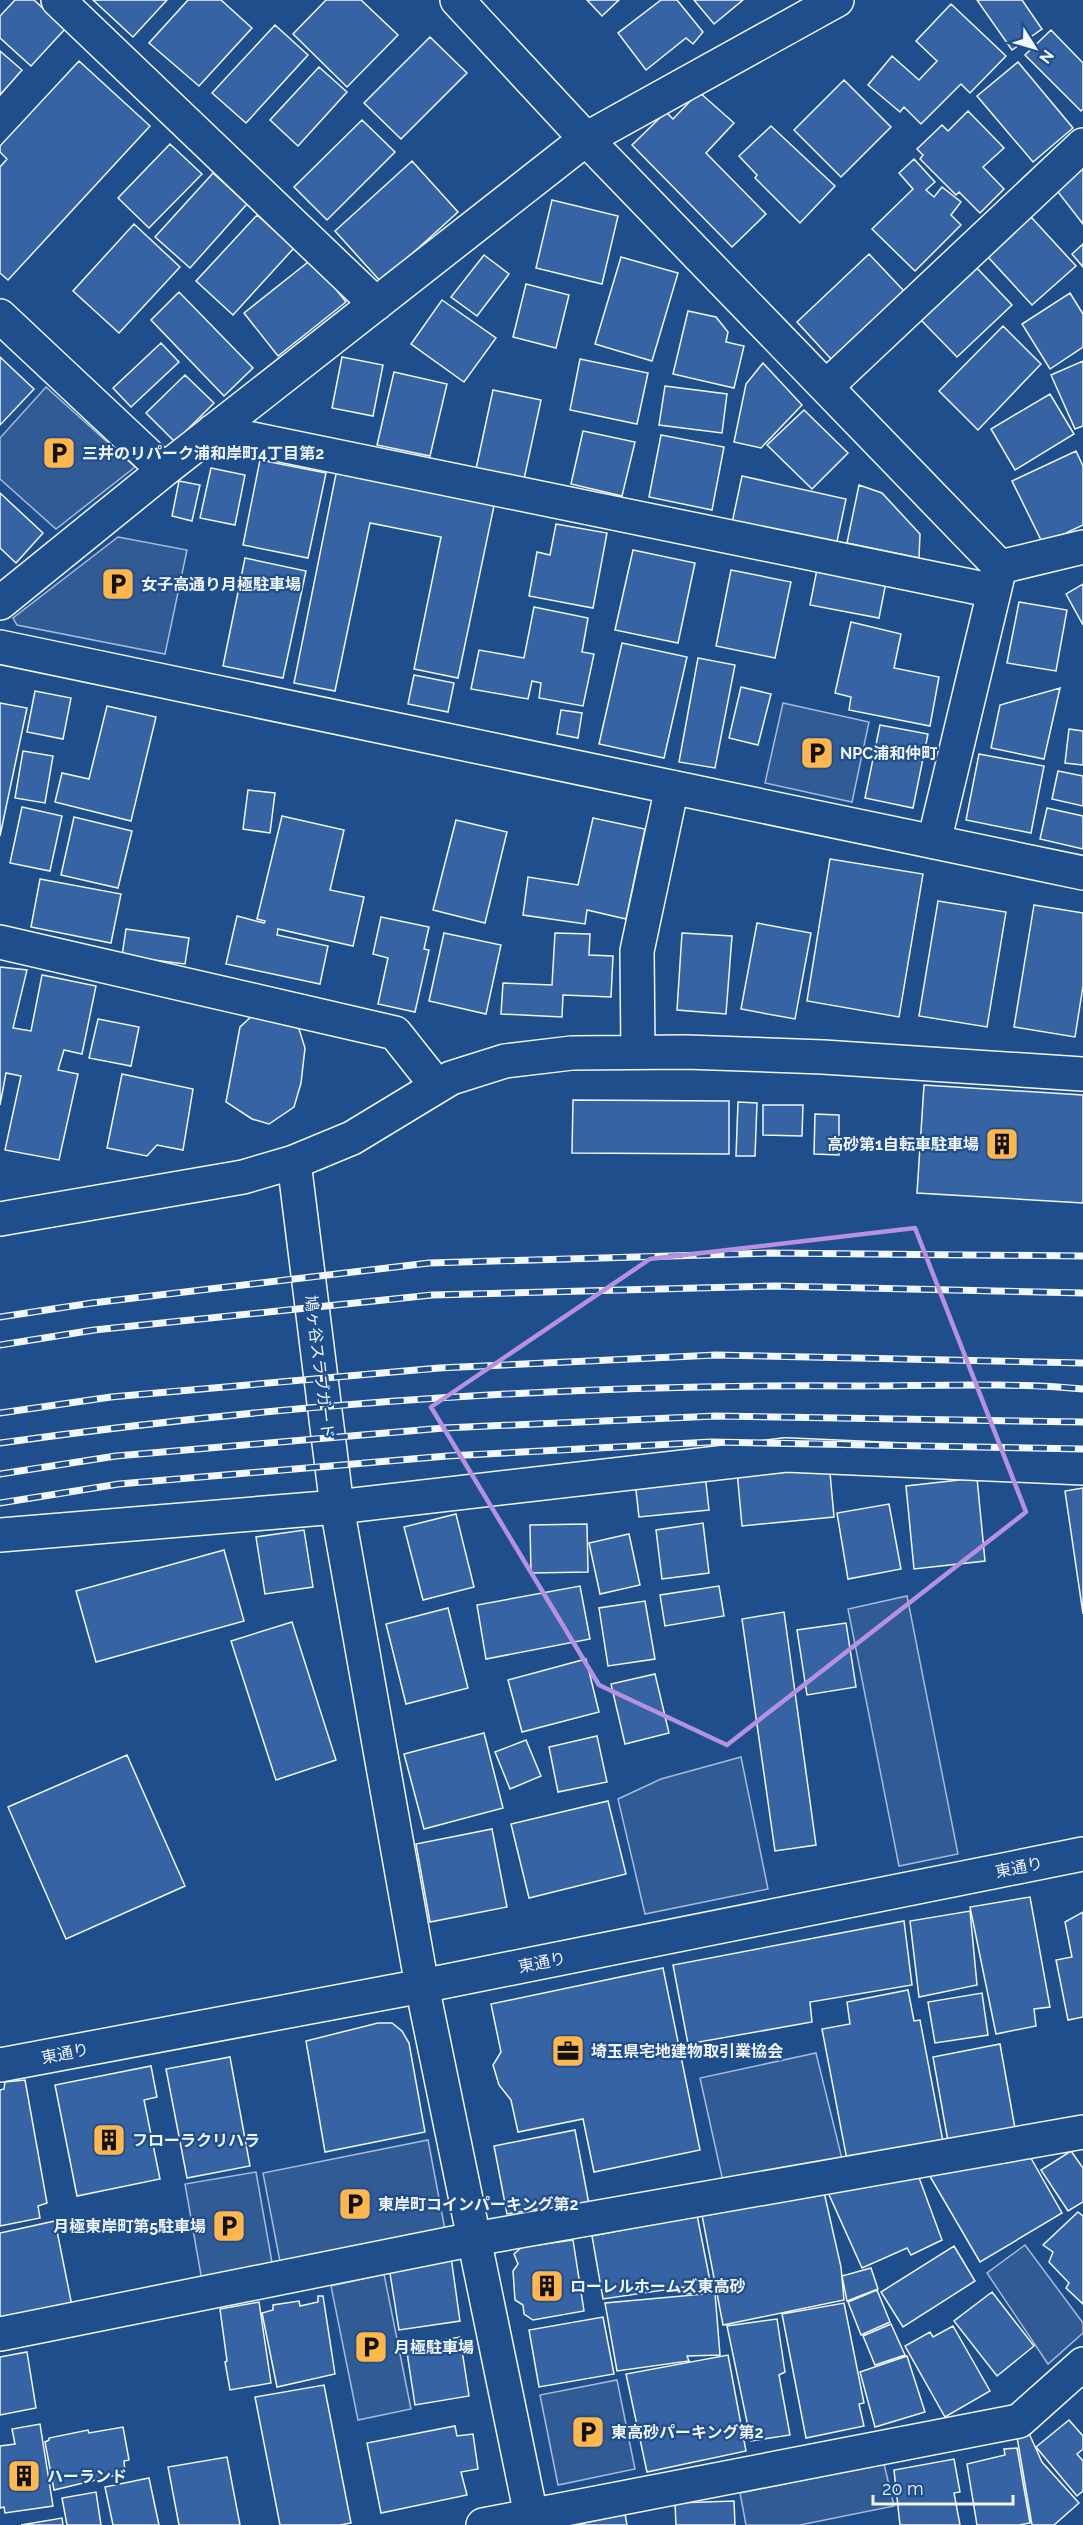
<svg xmlns="http://www.w3.org/2000/svg" width="1083" height="2525" viewBox="0 0 1083 2525" font-family="Raleway,'Noto Sans JP',sans-serif">
<style>
.parking{fill:#305b95;stroke:#a8bbd7;stroke-width:1.5}
.building{fill:#3563a3;stroke:#f2f6ff;stroke-width:1.5}
.lines{fill:none;stroke-linecap:round;stroke-linejoin:round}
.minor-casing{stroke:#f2f6ff;stroke-width:36}
.minor{stroke:#1f4e8c;stroke-width:33}
.rail-casing{stroke:#f2f6ff;stroke-width:7}
.rail{stroke:#1f4e8c;stroke-width:4.5;stroke-dasharray:14;stroke-linecap:butt}
.marked{fill:none;stroke:#b691df;stroke-width:4.5;stroke-linejoin:round}
.labels{text-anchor:middle;stroke-width:4.5;stroke-linejoin:round;paint-order:stroke}
.poi-label{font-size:16px;font-weight:bold;fill:#f2f6ff;stroke:#1f4e8c;text-anchor:start}
.street-label{font-size:16px;fill:#f2f6ff;stroke:#1f4e8c}
</style>
<rect width="100%" height="100%" fill="#1f4e8c"/>
<!-- parking -->
<path class="parking" d="M46 387 135 467 56 529 0 479V438Z
M118 537 187 550 165 654 17 625 13 618Z
M783 703 869 722 852 802 765 783Z
M907 1596 958 1854 899 1866 848 1609Z
M741 1757 768 1889 645 1914 618 1799 661 1779Z
M816 2053 842 2159 724 2186 700 2078Z
M428 2140 446 2235 281 2267 263 2173Z
M256 2172 273 2268 202 2281 185 2184Z
M1025 2245 1083 2323V2333L1048 2364 987 2273Z
M384 2274 411 2409 358 2420 331 2286Z
M617 2380 635 2469 558 2485 540 2395Z
M884 2464 894 2506 800 2525H746L740 2493Z"/>
<!-- building -->
<path class="building" d="M15 0H34L65 29 31 66 0 38V16Z
M93 0H167L133 37Z
M188 0H221L252 28 199 86 149 43Z
M326 0H361L398 35 347 87 293 34Z
M587 0H619L602 16Z
M661 0H677L703 32 693 44 686 38 646 70 618 33Z
M694 0H743L714 24Z
M977 0H1022L1042 29 1012 50Z
M951 4 1006 56 970 93 961 84 921 124 904 107 900 112 868 85 892 56 919 80 937 61 916 41Z
M275 25 308 55 246 123 212 93Z
M1051 30 1083 63V109L1081 111 1025 55Z
M430 37 467 73 401 139 364 103Z
M0 51 22 70 0 95Z
M79 61 150 126 8 280 0 273V167L7 159 0 152V146Z
M1018 62 1073 128 1033 162 977 96Z
M319 67 347 92 298 146 270 120Z
M844 80 891 127 841 177 794 130Z
M699 92 734 123 706 153 766 214 732 247 632 145 666 112 673 119Z
M968 111 1004 148 983 167 1004 189 980 213 959 192 956 195 920 159 923 155 917 149 942 125 948 131Z
M362 120 395 152 327 220 294 187Z
M771 126 835 186 800 223 755 178 757 175 739 156Z
M170 144 202 174 149 228 118 198Z
M1083 158V224L1051 183Z
M914 159 935 182 926 190 934 197 942 187 961 202 951 215 961 225 915 271 872 229 913 189 899 173Z
M412 161 458 212 381 282 335 231Z
M213 173 247 204 190 268 155 237Z
M552 200 618 216 602 284 536 268Z
M257 215 294 248 233 315 196 281Z
M1031 217 1076 266 1032 305 988 257Z
M134 224 180 267 119 333 73 291Z
M1083 244V267L1072 254Z
M869 254 904 291 831 359 797 322Z
M484 255 509 274 477 316 451 297Z
M621 257 678 273 652 361 595 344Z
M312 259 346 302 278 356 244 313Z
M976 267 1012 305 957 357 921 320Z
M526 284 569 295 556 348 513 337Z
M179 292 253 368 224 396 151 320Z
M1070 293 1083 314V347L1050 369 1022 324Z
M442 300 496 338 464 382 411 344Z
M688 311 716 317 728 332 726 342 744 346 734 388 673 374Z
M1003 326 1041 364 978 430 939 391Z
M161 343 179 362 131 407 113 388Z
M0 357 34 389 0 425Z
M342 357 383 365 373 416 332 408Z
M580 359 648 373 637 424 570 410Z
M1083 361V426L1075 429 1051 375Z
M763 363 802 405 761 448 734 442 746 384Z
M394 372 447 384 430 456 377 445Z
M185 375 214 403 175 442 146 413Z
M665 386 727 394 722 433 659 425Z
M493 390 541 400 524 479 476 469Z
M1050 394 1074 434 1015 470 991 429Z
M804 410 848 453 812 489 767 445Z
M583 431 635 442 622 496 571 484Z
M661 435 724 447 712 510 649 497Z
M1076 451 1083 466V525L1043 544 1012 481Z
M260 460 326 473 308 558 243 545Z
M211 468 245 475 235 525 200 518Z
M337 469 495 501 458 678 414 669 441 537 370 523 335 691 294 683Z
M742 476 846 499 836 546 732 523Z
M179 481 200 485 192 521 172 516Z
M859 485 882 493 920 534 919 558 847 543Z
M0 493 43 533 16 563 0 548Z
M556 524 607 533 593 608 529 596 537 552 550 555Z
M633 550 695 563 678 643 615 630Z
M245 558 306 571 283 678 223 666Z
M818 564 887 577 879 618 810 605Z
M731 570 791 582 775 658 716 646Z
M1083 584V625L1066 594Z
M1019 602 1067 610 1056 671 1007 663Z
M534 607 588 618 582 652 594 654 583 706 539 698 541 683 532 681 528 699 471 689 479 650 524 658Z
M851 622 901 634 894 668 939 677 930 726 849 710 851 697 835 693Z
M622 643 687 657 664 758 599 744Z
M698 658 735 665 715 768 679 762Z
M414 675 454 683 448 712 408 704Z
M741 687 771 694 758 745 729 738Z
M1060 688 1044 759 991 748 1000 705Z
M35 691 71 698 63 739 27 732Z
M0 703 27 708 0 836Z
M107 706 156 717 131 821 55 802 62 773 89 779Z
M561 710 582 713 578 738 557 734Z
M880 725 928 734 913 808 865 798Z
M1069 729 1083 731V765L1065 763Z
M23 751 53 756 45 803 15 798Z
M979 754 1044 766 1031 833 966 820Z
M1058 771 1083 776V806L1052 799Z
M248 790 275 793 270 833 243 829Z
M22 807 62 816 50 871 10 863Z
M1047 808 1083 816V849L1040 839Z
M282 816 344 830 330 890 364 897 353 946 278 929 277 935 328 946 320 984 226 964 237 916 264 923 265 921 257 919Z
M74 817 132 831 118 888 61 875Z
M593 818 645 829 626 919 587 910 585 924 523 915 528 877 578 885Z
M456 820 507 832 485 923 433 910Z
M830 859 923 874 899 1017 807 1001Z
M40 879 121 894 111 943 31 927Z
M938 901 1006 912 987 1027 919 1016Z
M1034 905 1083 913V986L1075 1037 1014 1027Z
M381 917 429 927 424 949 429 950 415 1012 378 1004 388 958 373 954Z
M757 923 811 933 795 1019 741 1009Z
M126 929 189 938 185 964 122 956Z
M444 933 501 945 486 1014 429 1001Z
M555 933 590 934 589 955 613 956 611 997 563 995 562 1017 501 1014 503 983 552 985Z
M682 933 732 936 726 1014 677 1010Z
M0 967 27 970 13 1028 31 1031 42 975 96 986 82 1054 64 1050 58 1070 78 1074 59 1160 5 1150 21 1076 6 1073 0 1105Z
M276 1015 299 1029 305 1048 301 1083 294 1107 269 1124 252 1119 226 1102 240 1027 252 1016Z
M98 1019 139 1027 131 1066 89 1058Z
M122 1074 193 1089 183 1150 157 1145 147 1156 107 1148Z
M924 1085 1083 1095V1203L917 1193Z
M573 1100 729 1101V1154L572 1153Z
M738 1102 757 1103 755 1156H736Z
M763 1105H803L802 1136 763 1135Z
M815 1114 839 1115V1155L814 1154Z
M829 1462 834 1517 742 1526 737 1471Z
M705 1474 709 1510 639 1517 635 1482Z
M977 1478 985 1561 914 1569 906 1486Z
M1083 1488V1614L1065 1491Z
M889 1504 901 1569 848 1579 837 1513Z
M456 1514 474 1587 423 1600 404 1527Z
M703 1523 709 1573 662 1579 656 1530Z
M587 1524 588 1572 531 1573 530 1525Z
M304 1530 313 1587 265 1594 256 1537Z
M629 1534 640 1585 600 1594 589 1543Z
M224 1550 244 1621 96 1662 76 1591Z
M580 1586 590 1639 486 1659 477 1605Z
M719 1586 724 1616 665 1626 660 1595Z
M645 1601 655 1659 608 1666 599 1608Z
M448 1608 468 1688 406 1704 386 1624Z
M784 1612 816 1845 775 1851 742 1619Z
M292 1622 336 1760 276 1780 231 1641Z
M846 1623 856 1687 807 1695 797 1630Z
M586 1659 599 1712 522 1732 508 1680Z
M655 1674 669 1733 625 1744 611 1684Z
M484 1733 503 1808 424 1829 404 1754Z
M597 1736 607 1782 558 1792 549 1747Z
M526 1740 541 1776 510 1789 495 1752Z
M127 1755 185 1886 66 1939 8 1807Z
M608 1801 626 1874 529 1898 511 1824Z
M492 1829 507 1907 430 1922 416 1844Z
M1030 1897 1050 2007 1034 2009 1036 2026 996 2034 970 1907Z
M970 1911 977 1985 919 1997 910 1921Z
M1083 1912V2017L1068 2020 1056 1960 1072 1957 1065 1922Z
M904 1921 912 1985 810 2002 812 2022 688 2044 673 1965Z
M663 1968 700 2150 594 2172 583 2119 518 2132 511 2100 499 2085 493 2065 501 2052 491 2004Z
M908 1990 914 2021 920 2020 944 2147 848 2165 822 2029 850 2024 847 2002Z
M982 1993 988 2035 935 2043 928 2002Z
M378 2023H392L402 2031 409 2043 425 2132 325 2152 306 2041Z
M1000 2044 1016 2134 949 2147 933 2057Z
M230 2057 250 2166 187 2178 166 2069Z
M151 2066 157 2097 144 2100 160 2179 77 2196 55 2085Z
M25 2080 47 2203 38 2206 40 2218 0 2226V2090L4 2089 5 2082Z
M575 2130 589 2204 549 2212 548 2207 507 2214 494 2146Z
M1071 2151 1083 2168V2202L1068 2211 1041 2170Z
M1028 2153 1062 2213 980 2262 928 2173Z
M914 2164 942 2240 911 2255 907 2248 862 2268 826 2188Z
M824 2192 841 2267 844 2300 723 2325 701 2210Z
M1078 2212 1083 2216V2304L1066 2288 1069 2283 1049 2262 1053 2252 1043 2245Z
M697 2215 712 2291 685 2294 684 2287 603 2299 592 2236Z
M55 2221 72 2306 0 2321V2233Z
M573 2240 584 2311 533 2320 524 2314 523 2305 515 2300 513 2271 518 2264 514 2254 522 2247Z
M954 2246 975 2281 903 2327 881 2292Z
M451 2257 460 2321 399 2330 389 2267Z
M871 2268 878 2289 847 2301 842 2276Z
M877 2290 890 2322 861 2335 848 2302Z
M992 2292 1034 2346 997 2376 954 2321Z
M715 2293 720 2355 687 2356 689 2361 617 2371 605 2303Z
M318 2296H323L335 2374 277 2387 262 2313 273 2310V2305L299 2301 300 2306 318 2302Z
M259 2302 271 2383 230 2390 225 2362 227 2361 220 2309Z
M844 2303 864 2403 859 2404 864 2426 806 2438 782 2314Z
M603 2317 614 2374 539 2387 529 2330Z
M777 2319 785 2372 779 2375 790 2435 751 2441 727 2326Z
M891 2324 905 2355 875 2365 863 2336Z
M953 2326 990 2391 945 2417 905 2346 930 2332 933 2337Z
M460 2337 469 2396 415 2405 406 2346Z
M27 2352 36 2408 0 2415V2357Z
M728 2355 746 2451 647 2472 626 2374Z
M907 2356 925 2412 875 2427 860 2372Z
M324 2385 351 2523 340 2525H280L255 2397Z
M1069 2420 1083 2436V2449L1077 2454 1083 2461V2491L1077 2496 1036 2447Z
M40 2424 53 2506 5 2513 4 2507 0 2508V2446L15 2444 12 2429Z
M455 2426 457 2436 473 2434 478 2469 461 2472 467 2495 381 2513 367 2443Z
M123 2427 129 2460 124 2461 125 2473 54 2490 45 2442 49 2440V2438L88 2430 89 2433Z
M1027 2429 1042 2462 1079 2503 1054 2525H1032L1017 2437Z
M1017 2448 1030 2523 1019 2525H977L967 2464 1005 2455 1004 2449Z
M227 2457 240 2525H179L168 2467Z
M954 2459 960 2492 954 2493 960 2525H900L894 2470Z
M149 2478 159 2525H113L105 2487Z
M96 2492 101 2525H67L62 2498Z
M734 2501 735 2525H676L675 2503Z
M625 2514 627 2525H575Z
M62 2518 63 2525H21Z"/>
<g class="lines">
<defs>
<path id="minor" d="M58 0 376 304
M457 0 586 139 1000 567 934 842
M0 316 164 470
M826 387 1083 145
M213 431 994 591
M1000 567 1083 547
M0 603 164 470 586 139 837 0
M0 647 1083 873
M0 942 395 1033 437 1086
M638 1052 637 951 672 787
M294 1162 337 1507 422 1986 533 2525
M0 1219 243 1177 294 1162 352 1138 451 1078 505 1061 572 1053 686 1052 823 1057 1083 1074
M0 1535 337 1507 786 1455 1083 1468
M0 2065 422 1986 1083 1854
M0 2334 474 2239 1083 2132
M483 2525 1019 2421 1083 2364"/>
</defs>
<!-- minor casing -->
<use href="#minor" class="minor-casing"/>
<!-- minor -->
<use href="#minor" class="minor"/>
<defs>
<path id="rail" d="M0 1317 92 1303 429 1263 769 1253 1083 1256
M0 1345 94 1330 432 1295 776 1286 1083 1293
M0 1413 111 1397 439 1368 716 1355 1083 1363
M0 1443C281 1404 565 1384 848 1386 926 1386 1005 1382 1083 1389
M0 1474 116 1456 444 1428 716 1416 1083 1422
M0 1503 119 1484 447 1456 711 1442 1083 1449"/>
</defs>
<!-- rail casing -->
<use href="#rail" class="rail-casing"/>
<!-- rail -->
<use href="#rail" class="rail"/>
</g>
<!-- marked area -->
<path class="marked" d="M915 1228 1026 1512 727 1745 599 1685 431 1407 650 1259Z"/>
<!-- icons -->
<defs>
<symbol id="parking-square" viewBox="-11 -11 22 22"><rect x="-9" y="-9" width="18" height="18" rx="4" fill="#ffb74d" stroke="#1f4e8c"/><path d="M-3.5-5.5H1a3.5 3.5 0 0 1 0 7H-1V5.5H-3.5ZM-1-3.4V-.6H.8a1.4 1.4 0 0 0 0-2.8Z" fill="#111"/></symbol>
<symbol id="building-square" viewBox="-11 -11 22 22"><rect x="-9" y="-9" width="18" height="18" rx="4" fill="#ffb74d" stroke="#1f4e8c"/><path d="M-4-6H4V6H1V3H-1V6H-4ZM-2.5-4.3h1.7v1.8h-1.7ZM.8-4.3h1.7v1.8H.8ZM-2.5-1h1.7V.8h-1.7ZM.8-1h1.7V.8H.8Z" fill="#111"/></symbol>
<symbol id="office-square" viewBox="-11 -11 22 22"><rect x="-9" y="-9" width="18" height="18" rx="4" fill="#ffb74d" stroke="#1f4e8c"/><path d="M-6-3h4V-5.5h4V-3h4V5H-6ZM-1-4.5V-3h2v-1.5ZM-6 0V1H6V0Z" fill="#111"/></symbol>
</defs>
<g fill-rule="evenodd">
<use href="#parking-square" x="40" y="434" width="38" height="38"/>
<use href="#parking-square" x="99" y="565" width="38" height="38"/>
<use href="#parking-square" x="798" y="734" width="38" height="38"/>
<use href="#building-square" x="983" y="1125" width="38" height="38"/>
<use href="#office-square" x="549" y="2032" width="38" height="38"/>
<use href="#building-square" x="90" y="2121" width="38" height="38"/>
<use href="#parking-square" x="336" y="2185" width="38" height="38"/>
<use href="#parking-square" x="210" y="2207" width="38" height="38"/>
<use href="#building-square" x="528" y="2267" width="38" height="38"/>
<use href="#parking-square" x="352" y="2328" width="38" height="38"/>
<use href="#parking-square" x="569" y="2413" width="38" height="38"/>
<use href="#building-square" x="5" y="2457" width="38" height="38"/>
</g>
<g class="labels">
<!-- poi labels -->
<g class="poi-label">
<text x="82" y="459">三井のリパーク浦和岸町4丁目第2</text>
<text x="141" y="590">女子高通り月極駐車場</text>
<text x="840" y="759">NPC浦和仲町</text>
<text x="979" y="1150" text-anchor="end">高砂第1自転車駐車場</text>
<text x="591" y="2057">埼玉県宅地建物取引業協会</text>
<text x="132" y="2146">フローラクリハラ</text>
<text x="378" y="2210">東岸町コインパーキング第2</text>
<text x="206" y="2232" text-anchor="end">月極東岸町第5駐車場</text>
<text x="570" y="2292">ローレルホームズ東高砂</text>
<text x="394" y="2353">月極駐車場</text>
<text x="611" y="2438">東高砂パーキング第2</text>
<text x="47" y="2482">ハーランド</text>
</g>
<!-- street labels -->
<g class="street-label">
<text transform="translate(320 1367) rotate(83)" y="6">鳩ヶ谷スラブガード</text>
<text transform="translate(1019 1867) rotate(-11)" y="6">東通り</text>
<text transform="translate(542 1962) rotate(-11)" y="6">東通り</text>
<text transform="translate(65 2053) rotate(-11)" y="6">東通り</text>
</g>
</g>
<!-- north arrow -->
<g transform="translate(1035 48) rotate(127)" stroke="#1f4e8c" stroke-width="4.5" paint-order="stroke">
<path d="M0-4.5L10 22L0 15L-10 22Z" fill="#f2f6ff"/>
<text y="-9" font-size="16" font-weight="bold" text-anchor="middle" fill="#f2f6ff">N</text>
</g>
<!-- scale -->
<path d="M873 2495v9h140v-9" fill="none" stroke="#f2f6ff" stroke-width="3"/>
<text x="882" y="2495" font-size="18" fill="#f2f6ff" stroke="#1f4e8c" stroke-width="4.5" paint-order="stroke">20 m</text>
</svg>
